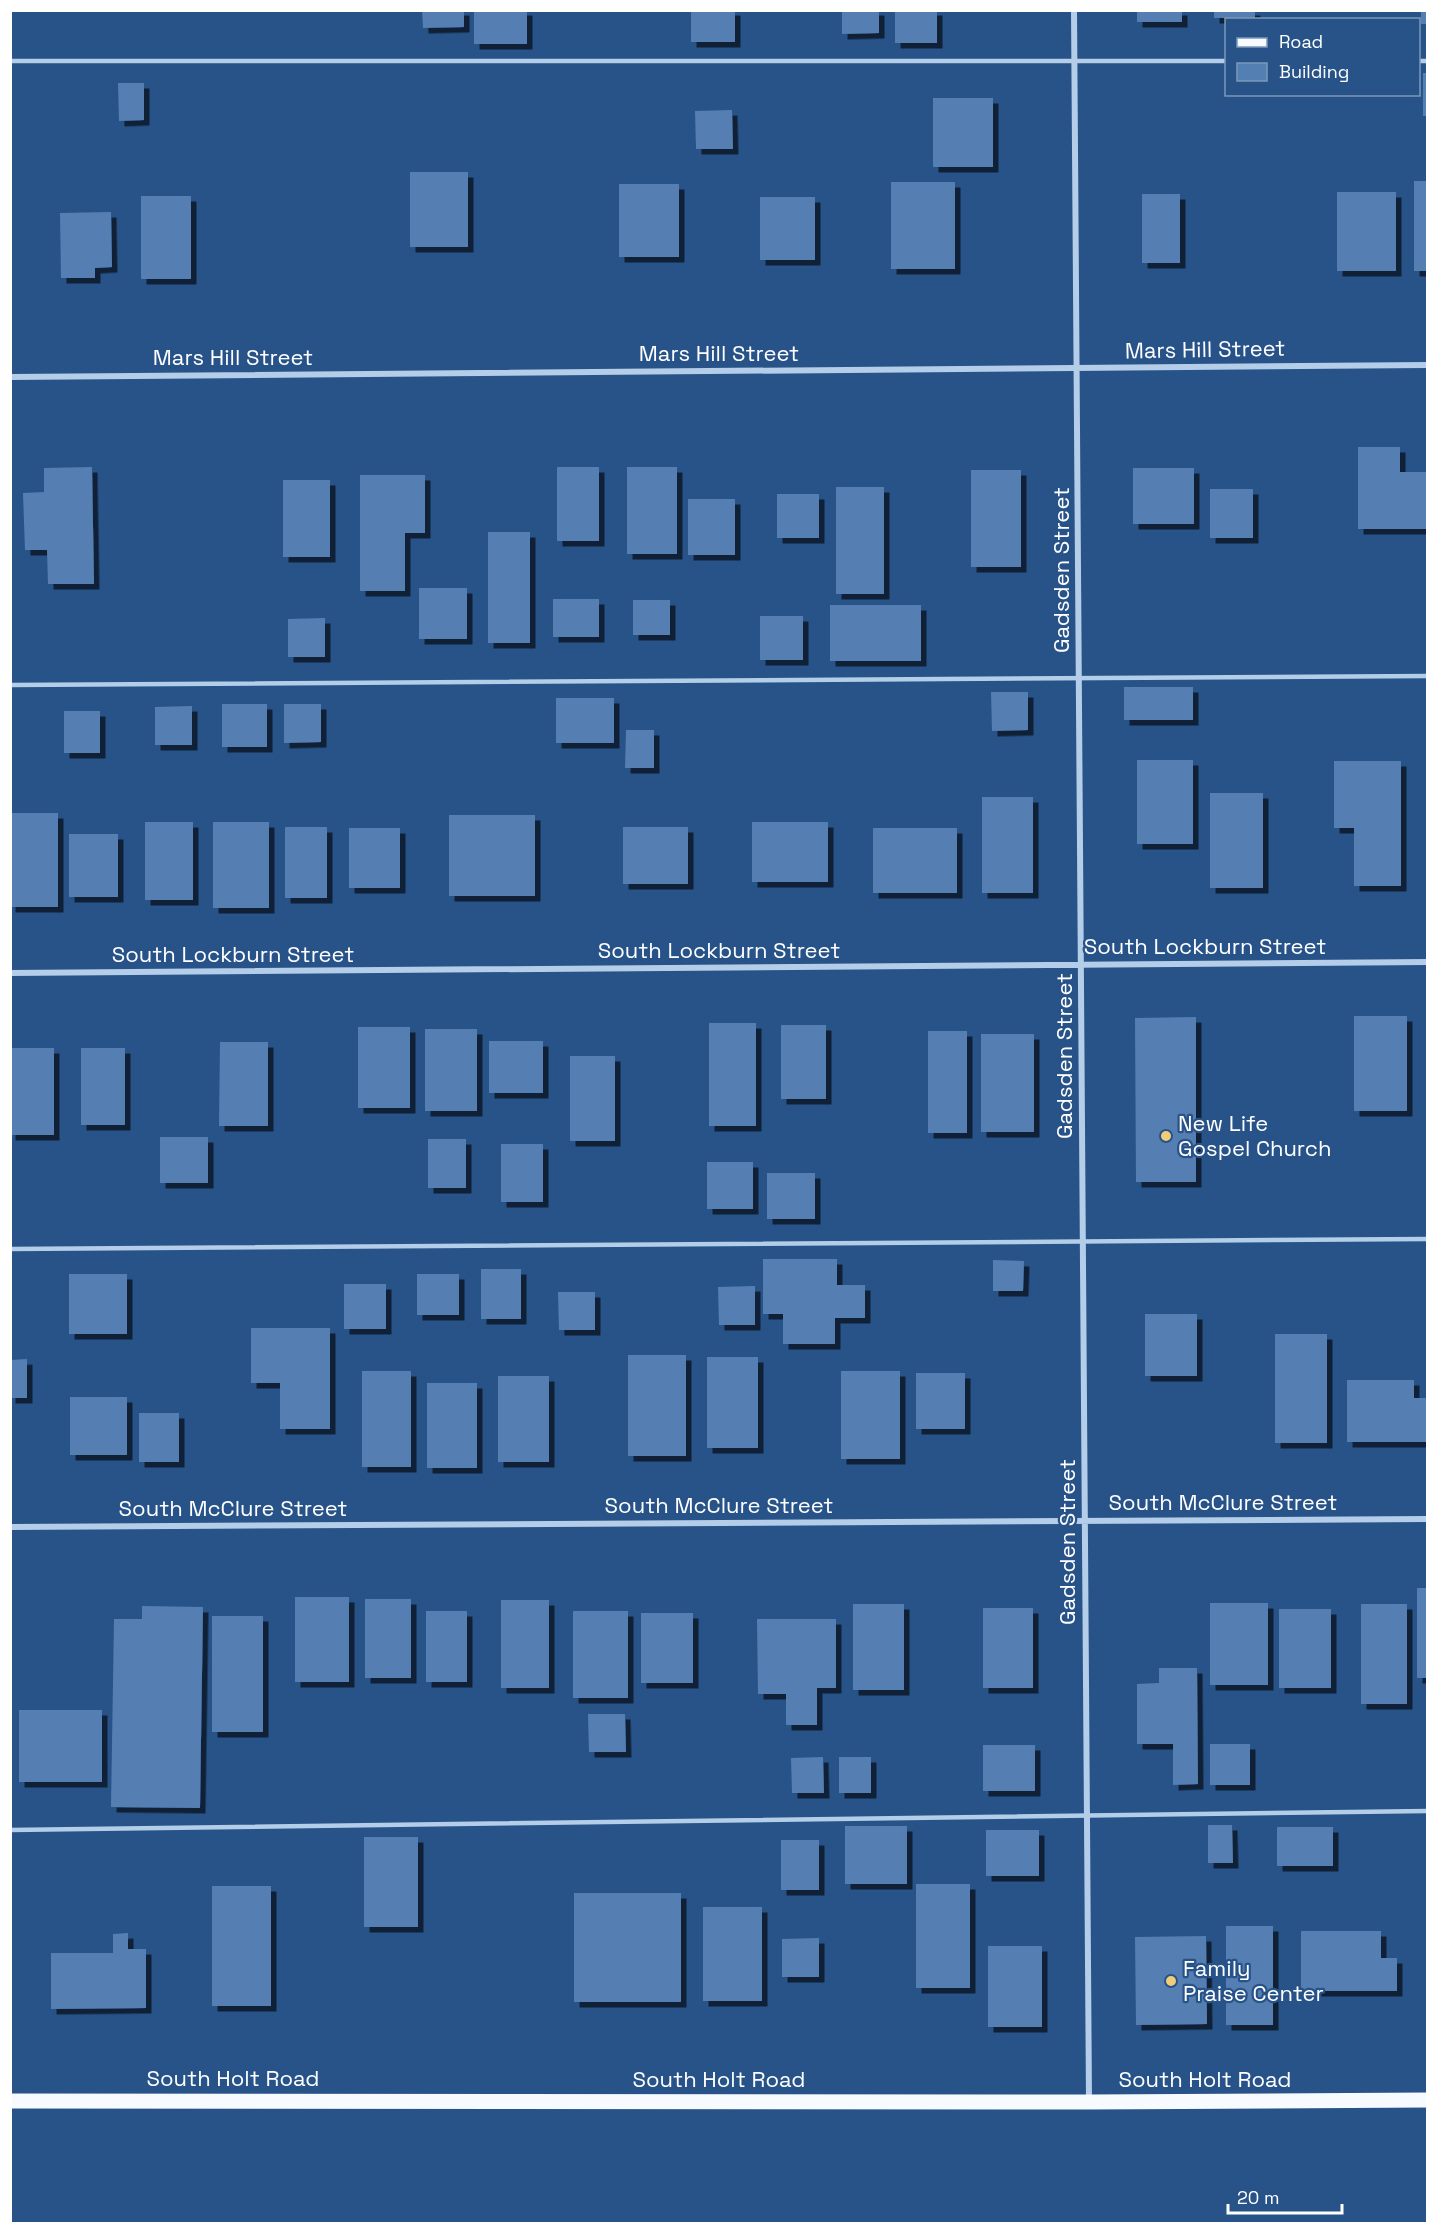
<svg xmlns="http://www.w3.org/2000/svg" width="1438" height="2234" viewBox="0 0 1438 2234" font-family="'Space Grotesk',sans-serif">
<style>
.building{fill:#547fb2;filter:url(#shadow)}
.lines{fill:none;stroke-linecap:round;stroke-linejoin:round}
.service{stroke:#b4cde9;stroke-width:4.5}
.minor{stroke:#b4cde9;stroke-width:6}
.primary{stroke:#f7fafe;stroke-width:15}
.poi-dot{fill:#f1cd7a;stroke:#275389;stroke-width:2}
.labels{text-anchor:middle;stroke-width:4.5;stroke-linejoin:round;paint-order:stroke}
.street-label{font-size:22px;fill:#fff;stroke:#275389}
.poi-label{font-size:22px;fill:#fff;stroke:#275389;text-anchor:start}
</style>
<defs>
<filter id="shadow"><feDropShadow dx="5.5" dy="5.5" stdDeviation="0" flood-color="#0009"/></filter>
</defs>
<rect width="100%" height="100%" fill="#275389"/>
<!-- building -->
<path class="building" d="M422 10H464V27L423 28Z
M474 10H527V44H474Z
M691 10H735V42H691Z
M842 10H879V33L842 34Z
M895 10H937V43H895Z
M1137 10H1182V22H1137Z
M1214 10H1255V18H1214Z
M1421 10H1428V24H1421Z
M1423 73H1428V116H1423Z
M118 83H144V120L119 121Z
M933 98H993V167H933Z
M732 110 733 149H696L695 111Z
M410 172H468V247H410Z
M1414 181H1428V271H1414Z
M891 182H955V269H891Z
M619 184H679V257H619Z
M1337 192H1396V271H1337Z
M1142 194H1180V263H1142Z
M141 196H191V279H141Z
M760 197H815V260H760Z
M111 212 112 267 95 268V278H61L60 213Z
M1358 447H1400V472H1428V529H1358Z
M92 467 94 584H48L47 550H25L23 493 44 492V468Z
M557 467H599V541H557Z
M627 467H677V554H627Z
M1133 468H1194V524H1133Z
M971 470H1021V567H971Z
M360 475H425V533H405V591H360Z
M283 480H330V557H283Z
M836 487H884V594H836Z
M1210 489H1253V538H1210Z
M777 494H819V538H777Z
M688 499H735V555H688Z
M488 532H530V643H488Z
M419 588H467V639H419Z
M553 599H599V637H553Z
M633 600H670V635H633Z
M830 605H921V661H830Z
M760 616H803V660H760Z
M325 618V657H288V619Z
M1124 687H1193V720H1124Z
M991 692H1028V730L992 731Z
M556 698H614V743H556Z
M222 704H267V747H222Z
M284 704H321V742L284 743Z
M192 706V745H155V707Z
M64 711H100V753H64Z
M626 730H654V768H625Z
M1137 760H1193V844H1137Z
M1334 761H1401V886H1354V828H1334Z
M1210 793H1263V888H1210Z
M982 797H1033V893H982Z
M10 813H58V907H10Z
M449 815H535V896H449Z
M145 822H193V900H145Z
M213 822H269V908H213Z
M752 822H828V882H752Z
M285 827H327V898H285Z
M623 827H688V884H623Z
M349 828H400V888H349Z
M873 828H957V893H873Z
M69 834H118V897H69Z
M1354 1016H1407V1111H1354Z
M1196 1017V1182H1136L1135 1018Z
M709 1023H756V1126H709Z
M781 1025H826V1099H781Z
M358 1027H410V1108H358Z
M425 1029H477V1111H425Z
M928 1031H967V1133H928Z
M981 1034H1034V1132H981Z
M489 1041H543V1093H489Z
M220 1042H268V1126H219Z
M10 1048H54V1135H10Z
M81 1048H125V1125H81Z
M570 1056H615V1141H570Z
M160 1137H208V1183H160Z
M428 1139H466V1188H428Z
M501 1144H543V1202H501Z
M707 1162H753V1209H707Z
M767 1173H815V1219H767Z
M763 1259H837V1285H865V1318H835V1344H783V1314H763Z
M993 1260 1024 1261 1023 1291H993Z
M481 1269H521V1319H481Z
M69 1274H127V1334H69Z
M417 1274H459V1315H417Z
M344 1284H386V1329H344Z
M755 1286V1325H719L718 1287Z
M558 1292H595V1330H559Z
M1145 1314H1197V1376H1145Z
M251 1328H330V1429H280V1383H251Z
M1275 1334H1327V1443H1275Z
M628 1355H686V1456H628Z
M707 1357H758V1448H707Z
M27 1359V1398H10V1360Z
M362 1371H411V1467H362Z
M841 1371H900V1459H841Z
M916 1373H965V1429H916Z
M498 1376H549V1462H498Z
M1347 1380H1414V1398H1428V1442H1347Z
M427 1383H477V1468H427Z
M70 1397H127V1455H70Z
M139 1413H179V1462H139Z
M1417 1588H1428V1678H1417Z
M295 1597H349V1682H295Z
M365 1599H411V1678H365Z
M501 1600H549V1688H501Z
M1210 1603H1268V1685H1210Z
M853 1604H904V1690H853Z
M1361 1604H1407V1704H1361Z
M142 1606 203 1607 200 1808 111 1807 114 1619H142Z
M983 1608H1033V1688H983Z
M1279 1609H1331V1688H1279Z
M426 1611H467V1682H426Z
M573 1611H628V1698H573Z
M641 1613H693V1683H641Z
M212 1616H263V1732H212Z
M757 1619H836V1688H817V1725H786V1694H758Z
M1159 1668H1197L1198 1784 1173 1785V1744H1137V1684L1159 1683Z
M19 1710H102V1782H19Z
M588 1714H625L626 1752H589Z
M1210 1744H1250V1785H1210Z
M983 1745H1035V1791H983Z
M823 1757 824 1793H792L791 1758Z
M839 1757H871V1793H839Z
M1208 1825H1232L1233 1863H1208Z
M845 1826H907V1884H845Z
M1277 1827H1333V1866H1277Z
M986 1830H1039V1876H986Z
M364 1837H418V1927H364Z
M781 1840H819V1890H781Z
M916 1884H970V1988H916Z
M212 1886H271V2006H212Z
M574 1893H681V2002H574Z
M703 1907H762V2001H703Z
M1226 1926H1273V2025H1226Z
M1301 1931H1381V1958H1397V1991H1301Z
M128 1933V1949H146V2008L51 2009V1953H113V1934Z
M1206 1936 1207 2024 1136 2025 1135 1937Z
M819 1938V1977H782V1939Z
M988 1946H1042V2027H988Z"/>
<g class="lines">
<!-- service -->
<path class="service" d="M10 61H1226
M1418 61H1428
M10 685 1428 676
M10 1249 1428 1239
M10 1830 1428 1811"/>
<!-- minor -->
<path class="minor" d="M1074 10 1089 2101
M10 377 1428 365
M10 973 1428 962
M10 1527 1428 1519"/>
<!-- primary -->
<path class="primary" d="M10 2101 1089 2102 1428 2100"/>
</g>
<!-- markers -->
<g class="poi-dot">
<circle cx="1166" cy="1136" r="6"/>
<circle cx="1171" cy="1981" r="6"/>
</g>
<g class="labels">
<!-- street labels -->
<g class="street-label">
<text transform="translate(1205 349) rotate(-1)" y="8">Mars Hill Street</text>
<text x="719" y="361">Mars Hill Street</text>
<text x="233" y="365">Mars Hill Street</text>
<text transform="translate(1061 570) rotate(-90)" y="8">Gadsden Street</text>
<text x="1205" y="954">South Lockburn Street</text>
<text x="719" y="958">South Lockburn Street</text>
<text x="233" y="962">South Lockburn Street</text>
<text transform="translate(1064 1056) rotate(-90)" y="8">Gadsden Street</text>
<text x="1223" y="1510">South McClure Street</text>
<text x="719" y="1513">South McClure Street</text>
<text x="233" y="1516">South McClure Street</text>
<text transform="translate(1067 1542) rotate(-90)" y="8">Gadsden Street</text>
<text x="233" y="2086">South Holt Road</text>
<text x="719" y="2087">South Holt Road</text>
<text x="1205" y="2087">South Holt Road</text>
</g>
<!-- poi labels -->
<g class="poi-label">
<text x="1178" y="1131">New Life<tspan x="1178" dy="25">Gospel Church</tspan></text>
<text x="1183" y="1976">Family<tspan x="1183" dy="25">Praise Center</tspan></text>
</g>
</g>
<!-- border -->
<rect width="1438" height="2234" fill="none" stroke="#ffffff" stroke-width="24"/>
<!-- legend -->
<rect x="1225" y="18" width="195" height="78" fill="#275389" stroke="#7d98b8" stroke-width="1.5"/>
<rect x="1237" y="38" width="30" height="9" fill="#f7fafe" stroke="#7d98b8" stroke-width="1.5"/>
<text x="1279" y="48" font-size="18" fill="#ffffff">Road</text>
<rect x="1237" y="63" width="30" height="18" fill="#547fb2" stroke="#7d98b8" stroke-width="1.5"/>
<text x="1279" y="78" font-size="18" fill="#ffffff">Building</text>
<!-- scale -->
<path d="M1228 2204v9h114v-9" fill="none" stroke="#ffffff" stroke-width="3"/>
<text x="1237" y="2204" font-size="18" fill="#ffffff" stroke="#275389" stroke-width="4.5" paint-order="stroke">20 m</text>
</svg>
